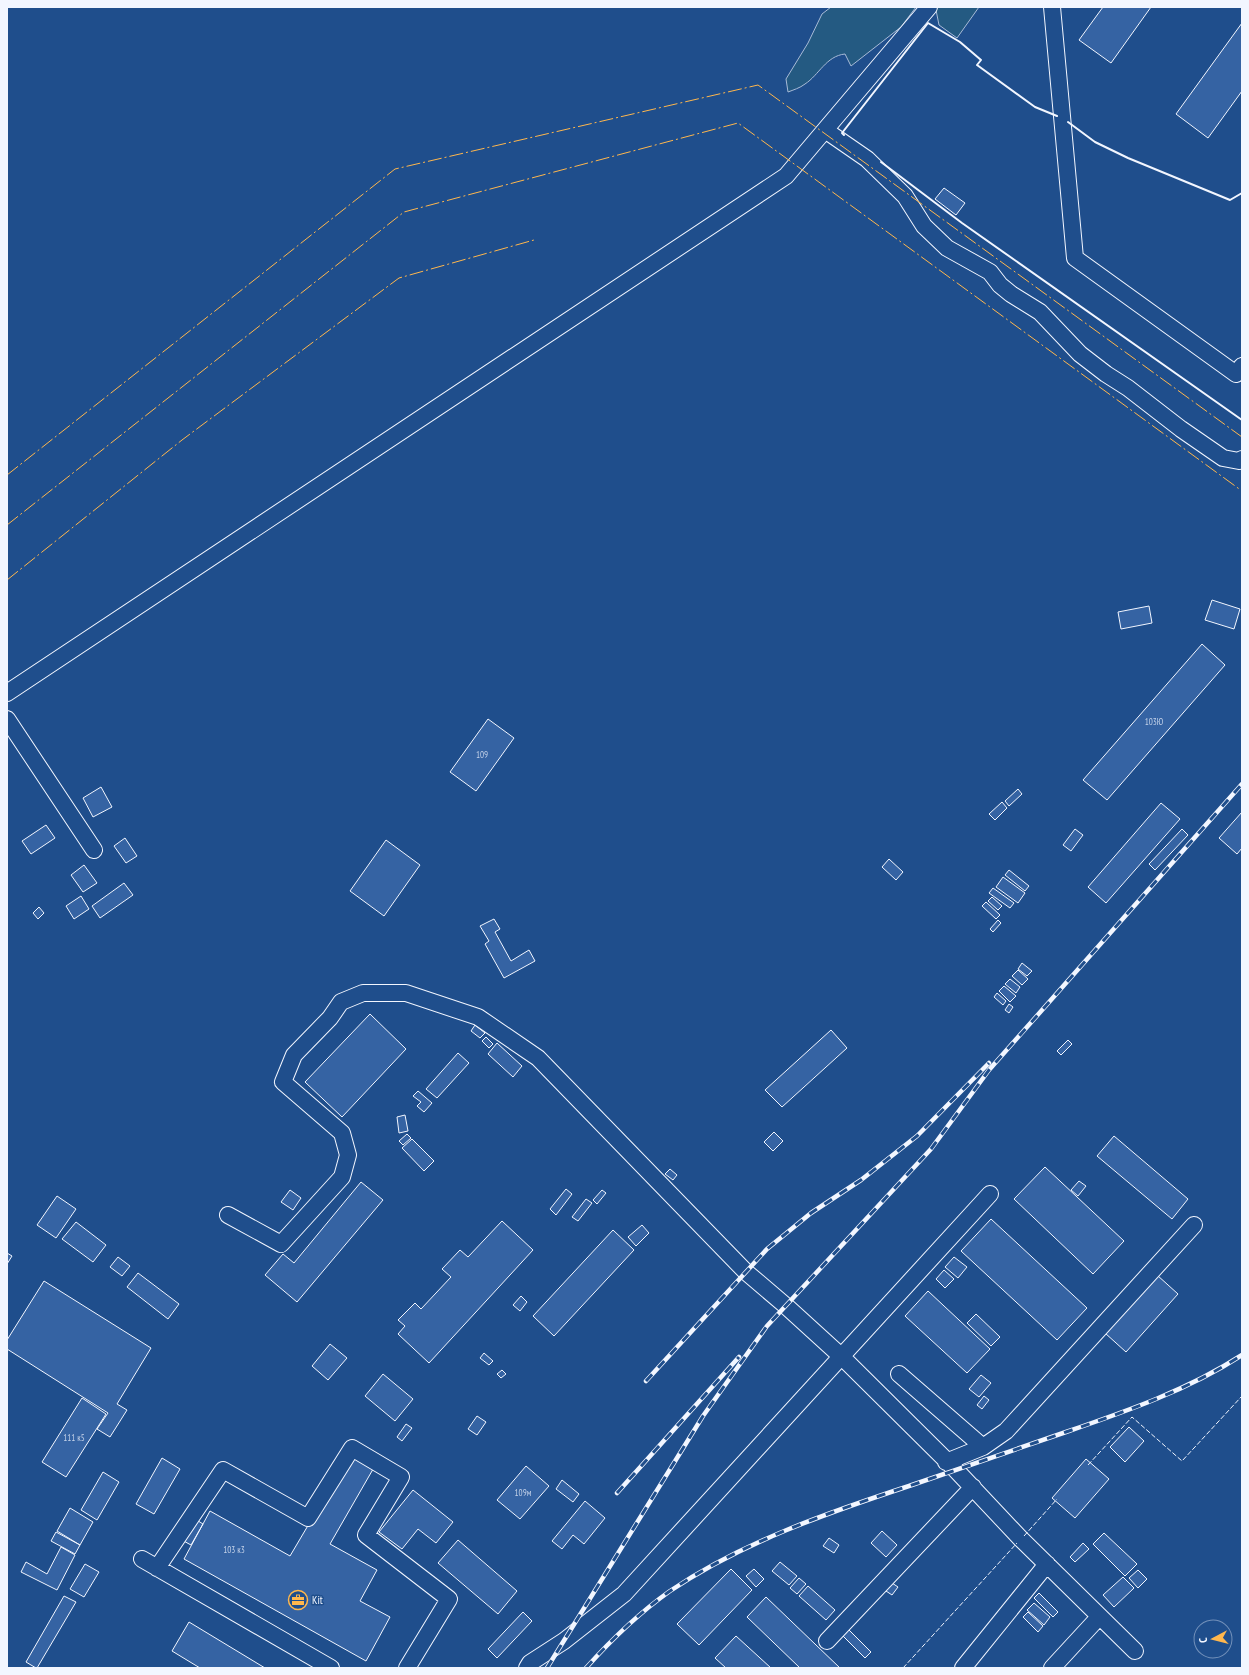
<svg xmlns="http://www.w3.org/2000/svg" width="1249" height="1675" viewBox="0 0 1249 1675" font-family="'PT Sans Narrow',sans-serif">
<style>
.green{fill:#245a82;stroke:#a8bbd7}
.building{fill:#3563a3;stroke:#f2f6ff}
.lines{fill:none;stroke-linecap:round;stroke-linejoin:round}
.minor-casing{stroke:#f2f6ff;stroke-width:18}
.minor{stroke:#1f4e8c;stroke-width:16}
.rail-casing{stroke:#f2f6ff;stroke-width:4.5}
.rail{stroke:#1f4e8c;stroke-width:3;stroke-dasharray:9;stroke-linecap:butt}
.fence{stroke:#f2f6ff;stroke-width:1;stroke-dasharray:5 2;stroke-linecap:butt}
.wall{stroke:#f2f6ff;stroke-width:2}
.power{stroke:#ffb74d;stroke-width:1;stroke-dasharray:14 3 2 3;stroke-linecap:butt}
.labels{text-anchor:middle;stroke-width:3;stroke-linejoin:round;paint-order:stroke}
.number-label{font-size:9px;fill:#c3d1e8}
.poi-label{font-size:11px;fill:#f2f6ff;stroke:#1f4e8c;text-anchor:start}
</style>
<rect width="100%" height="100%" fill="#1f4e8c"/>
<!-- green -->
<path class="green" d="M831 7H916L901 27 851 66 845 54C826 56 819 75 805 84 800 88 793 90 788 92L786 79 808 43 822 14Z
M938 7H979L957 38 939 25 936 10Z"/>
<!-- building -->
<path class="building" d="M1103 7H1151L1111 63 1079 40Z
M1242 23V91L1208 138 1176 114Z
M944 188 965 203 956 215 935 199Z
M1212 600 1240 609 1234 629 1205 620Z
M1149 606 1152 623 1121 629 1118 612Z
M1202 644 1225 665 1107 800 1083 780Z
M488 719 514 738 476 791 450 772Z
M101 787 112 807 93 817 83 798Z
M1018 789 1022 794 1009 806 1005 801Z
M1002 802 1007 808 995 820 989 814Z
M1161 803 1180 819 1106 903 1088 887Z
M1242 812V848L1237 854 1219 838Z
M46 825 55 838 31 854 22 841Z
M1075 829 1083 835 1071 851 1063 845Z
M1182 829 1188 835 1155 870 1149 864Z
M125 838 137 856 126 863 114 846Z
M386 840 420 865 384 916 350 891Z
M889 859 903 872 896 880 882 867Z
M84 865 97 883 83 892 71 875Z
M1009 870 1029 886 1025 891 1005 875Z
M1003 877 1025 893 1018 903 996 887Z
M124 883 133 895 100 918 92 906Z
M993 888 1014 903 1010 908 989 893Z
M81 896 89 909 74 919 66 906Z
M992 897 1002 906 998 910 988 901Z
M986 902 1000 915 996 919 982 906Z
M39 907 44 913 38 919 33 913Z
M494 919 500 929 495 932 511 961 529 950 535 961 504 978 485 944 489 941 480 926Z
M998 920 1001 923 993 932 990 929Z
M1022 963 1032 971 1027 976 1018 969Z
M1018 970 1028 979 1022 985 1012 976Z
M1010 979 1020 987 1016 993 1005 984Z
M1004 986 1016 996 1010 1002 999 991Z
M997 993 1006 1001 1003 1005 994 997Z
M1009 1004 1013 1007 1009 1013 1005 1010Z
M370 1014 406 1049 342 1117 305 1082Z
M475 1025 485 1033 480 1038 471 1031Z
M831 1030 847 1048 782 1107 765 1090Z
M486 1037 493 1044 489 1048 482 1041Z
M1068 1040 1072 1044 1061 1055 1057 1051Z
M497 1043 522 1066 513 1077 488 1054Z
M458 1053 469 1063 437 1098 426 1089Z
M418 1091 432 1103 424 1112 417 1106 421 1102 413 1096Z
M405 1115 408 1131 399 1133 397 1117Z
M774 1132 783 1141 773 1151 764 1142Z
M407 1134 411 1138 403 1145 399 1141Z
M1114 1136 1188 1199 1172 1219 1097 1156Z
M412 1139 434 1161 424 1171 402 1148Z
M1045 1167 1124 1241 1093 1274 1014 1199Z
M670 1169 677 1175 673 1180 665 1174Z
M1079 1181 1086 1186 1078 1196 1071 1190Z
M361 1182 383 1200 297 1302 265 1275 283 1254 294 1263Z
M566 1189 572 1194 556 1215 550 1209Z
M290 1190 301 1198 293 1210 281 1202Z
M602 1190 606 1193 597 1204 593 1200Z
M57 1196 76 1209 56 1238 37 1225Z
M586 1199 592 1203 578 1221 572 1217Z
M991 1219 1087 1308 1057 1340 961 1251Z
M502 1221 533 1250 429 1363 398 1334 405 1326 398 1320 415 1303 421 1309 451 1277 442 1269 460 1250 468 1257Z
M76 1222 106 1245 93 1262 62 1239Z
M642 1225 649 1233 636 1246 628 1237Z
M613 1230 634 1250 554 1336 533 1316Z
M7 1253 12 1256 7 1264Z
M118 1257 130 1266 122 1276 110 1267Z
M954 1257 967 1267 958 1278 945 1267Z
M944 1270 954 1279 945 1288 936 1279Z
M138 1273 179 1304 168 1319 127 1287Z
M1157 1275 1178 1294 1126 1352 1105 1333Z
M44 1281 151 1348 117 1404 127 1410 110 1437 97 1429 108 1413 7 1349V1340Z
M928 1291 990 1349 967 1373 905 1316Z
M521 1296 527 1302 520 1311 513 1305Z
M976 1314 1000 1337 991 1346 967 1323Z
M330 1344 347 1358 328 1380 312 1366Z
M484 1353 493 1361 489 1365 480 1358Z
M502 1370 506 1374 501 1378 497 1374Z
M383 1374 413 1399 395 1421 365 1396Z
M981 1375 991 1383 979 1397 969 1389Z
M984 1396 989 1400 982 1409 977 1405Z
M82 1398 106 1414 66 1477 42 1462Z
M477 1416 486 1422 477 1435 468 1429Z
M406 1424 412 1428 402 1441 397 1437Z
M1129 1427 1144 1441 1125 1462 1110 1447Z
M352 1451 376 1464 330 1544 377 1570 360 1601 390 1617 366 1661 184 1559 210 1511 290 1556Z
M162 1458 180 1469 154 1514 136 1504Z
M1086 1459 1109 1479 1075 1518 1052 1498Z
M526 1466 549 1486 520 1519 497 1500Z
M103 1472 119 1482 97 1520 81 1510Z
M562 1480 579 1494 573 1502 556 1489Z
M413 1490 453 1522 436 1543 418 1529 402 1549 379 1532Z
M585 1501 605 1518 584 1544 573 1535 562 1549 552 1541Z
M70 1508 93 1522 80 1545 57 1531Z
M192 1517 203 1524 191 1545 180 1539Z
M882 1531 897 1545 886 1557 871 1543Z
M56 1532 80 1545 75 1554 51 1541Z
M1104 1533 1137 1564 1125 1576 1093 1544Z
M829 1538 839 1545 834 1553 823 1546Z
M458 1540 517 1591 498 1614 438 1563Z
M1083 1543 1089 1549 1075 1562 1070 1557Z
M61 1547 75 1555 57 1590 21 1572 26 1562 47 1574Z
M780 1562 797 1576 789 1585 772 1571Z
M85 1564 99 1572 84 1597 70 1589Z
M731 1569 752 1590 699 1645 677 1624Z
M754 1569 764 1579 756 1587 746 1576Z
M1138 1570 1147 1579 1138 1588 1129 1578Z
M1123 1577 1134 1588 1114 1607 1103 1595Z
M799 1578 806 1584 797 1594 790 1588Z
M889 1581 898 1587 892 1595 883 1589Z
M808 1586 835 1610 826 1620 799 1596Z
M1039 1593 1058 1612 1053 1617 1034 1598Z
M64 1596 76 1602 37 1668H36L26 1662Z
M766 1597 840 1668H800L747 1617Z
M1034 1603 1050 1617 1044 1625 1027 1610Z
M523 1612 532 1621 497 1658 488 1649Z
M1028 1612 1043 1626 1038 1632 1023 1617Z
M189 1622 265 1668H200L172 1651Z
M846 1627 871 1652 865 1658 840 1633Z
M736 1636 771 1668H726L715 1658Z"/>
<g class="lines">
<defs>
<path id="minor" d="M1052 7 1075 258 1236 374 1242 366
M825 130 867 159 905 196 924 226 947 248 990 272 1000 285 1011 294 1040 312 1080 354 1106 374 1128 388 1181 429 1223 458 1239 461 1242 459
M7 693 786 176 929 7
M7 719 94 850
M228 1215 281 1244 342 1177 348 1155 342 1133 283 1082 294 1055 330 1018 341 1002 363 993H406L478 1017 538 1058 746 1272 786 1306 842 1357 956 1470 1021 1539 1135 1651
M899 1374 983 1447
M946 1462 983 1447 1006 1431 1194 1225
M142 1559 331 1668
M157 1568 223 1470 308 1518 352 1448 401 1477 366 1535 449 1599 407 1668
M827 1641 973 1487
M527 1668 530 1663 564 1641 624 1594 990 1194
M963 1668 1047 1564
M1052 1668 1099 1617"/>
</defs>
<!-- minor casing -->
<use href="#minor" class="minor-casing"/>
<!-- minor -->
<use href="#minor" class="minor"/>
<defs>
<path id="rail" d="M646 1381 767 1249 811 1213 861 1180 917 1136 989 1063
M617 1493 739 1357
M547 1668 703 1416 767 1326 931 1149 989 1070 1242 784
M586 1668C611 1640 639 1613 670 1591 743 1542 827 1513 909 1486 962 1468 1014 1450 1066 1432 1127 1411 1188 1390 1242 1355"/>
</defs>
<!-- rail casing -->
<use href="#rail" class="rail-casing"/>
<!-- rail -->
<use href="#rail" class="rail"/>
<!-- fence -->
<path class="fence" d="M1088 1465 1132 1417 1182 1461 1242 1396
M1024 1536 1057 1499
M903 1668 1017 1543"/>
<!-- wall -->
<path class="wall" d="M1068 122 1095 142 1128 158 1230 200 1242 193
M844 135 842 133 928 23 960 42 981 60 977 65 1035 107 1057 116
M881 162 962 223 1242 420"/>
<!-- power -->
<path class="power" d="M7 475 395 169 758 85 1242 437
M7 525 404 212 738 123 1242 491
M7 580 182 440 399 278 534 240"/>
</g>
<!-- icons -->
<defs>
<symbol id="office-ring" viewBox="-11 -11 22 22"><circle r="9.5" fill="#1f4e8c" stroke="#ffb74d" stroke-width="1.5"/><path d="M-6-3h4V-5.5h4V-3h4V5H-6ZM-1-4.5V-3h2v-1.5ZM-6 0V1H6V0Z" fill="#ffb74d"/></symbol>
</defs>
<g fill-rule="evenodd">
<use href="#office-ring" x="287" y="1589" width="22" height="22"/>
</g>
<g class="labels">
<!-- number labels -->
<g class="number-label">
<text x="1154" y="725">103Ю</text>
<text x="482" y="758">109</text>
<text x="74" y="1441">111 к5</text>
<text x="523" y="1496">109м</text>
<text x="234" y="1553">103 к3</text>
</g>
<!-- poi labels -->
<g class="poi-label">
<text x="312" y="1604">Kit</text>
</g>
</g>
<!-- border -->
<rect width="1249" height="1675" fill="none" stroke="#f2f6ff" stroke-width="16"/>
<!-- north arrow -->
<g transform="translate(1213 1639) rotate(263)"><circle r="19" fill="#1f4e8c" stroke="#7391ba"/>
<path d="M0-3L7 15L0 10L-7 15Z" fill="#ffb74d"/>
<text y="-6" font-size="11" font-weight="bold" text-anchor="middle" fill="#f2f6ff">С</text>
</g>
</svg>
